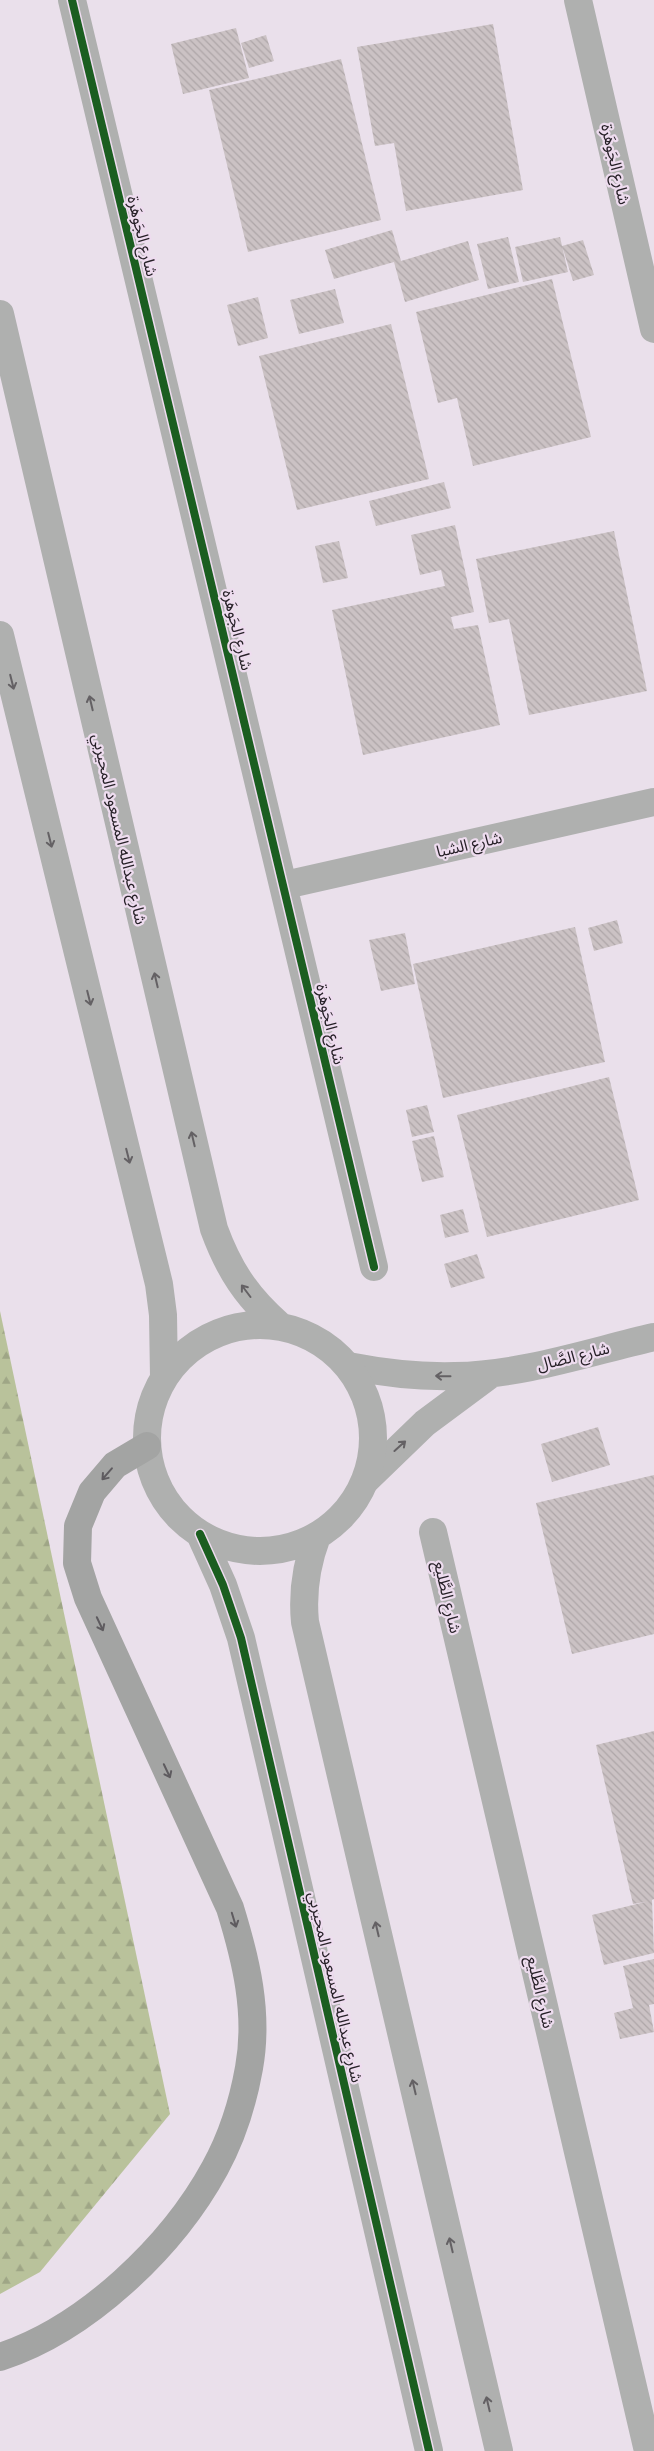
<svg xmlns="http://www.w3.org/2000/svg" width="654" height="2451" viewBox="0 0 654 2451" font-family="'Times New Roman','Noto Sans Arabic',serif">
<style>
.forest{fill:url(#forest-firs)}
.building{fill:url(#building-back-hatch)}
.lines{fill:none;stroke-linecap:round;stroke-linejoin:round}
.minor{stroke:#afb0af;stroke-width:28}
.tertiary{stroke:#afb0af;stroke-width:28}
.motorway{stroke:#a3a4a3;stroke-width:28}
.cycleway-casing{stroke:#eedcef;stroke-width:11}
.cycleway{stroke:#1b5e20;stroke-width:8}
.oneway{stroke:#646164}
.oneway2{stroke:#5e5b5f}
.labels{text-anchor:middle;stroke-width:4.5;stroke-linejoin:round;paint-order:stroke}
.street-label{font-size:16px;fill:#262027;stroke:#eedcef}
</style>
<defs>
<pattern id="forest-firs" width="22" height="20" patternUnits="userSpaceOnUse" patternTransform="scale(1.25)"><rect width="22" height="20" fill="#b9c29b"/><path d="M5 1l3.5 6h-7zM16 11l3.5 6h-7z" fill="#9fa686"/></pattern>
<pattern id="building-back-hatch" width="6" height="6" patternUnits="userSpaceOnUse" patternTransform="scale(1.25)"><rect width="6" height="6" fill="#cbc2c4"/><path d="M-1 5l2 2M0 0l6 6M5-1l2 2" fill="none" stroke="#aea6a8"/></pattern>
</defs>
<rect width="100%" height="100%" fill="#eae0eb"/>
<!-- forest -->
<path class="forest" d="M0 1311 170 2114 40 2272 0 2294Z"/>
<!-- building -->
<path class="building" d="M493 24 523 190 406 211 394 143 375 146 357 47Z
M236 28 249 78 183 94 171 44Z
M266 35 274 61 249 68 241 43Z
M341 59 381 220 248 252 209 90Z
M392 230 401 261 468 241 479 280 405 302 394 262 334 279 325 250Z
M508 237 519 282 488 289 477 244Z
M560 237 568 272 523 282 515 247Z
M583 240 594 275 573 281 562 246Z
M552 279 591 437 473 466 457 398 438 403 416 312Z
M335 289 344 323 299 334 290 300Z
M258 297 268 338 238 346 227 305Z
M391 324 429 479 297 510 259 356Z
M444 482 451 508 376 526 369 501Z
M455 525 474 612 451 617 454 629 478 625 500 725 363 755 332 610 445 586 441 570 420 575 411 535Z
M614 531 647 691 529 715 509 619 489 623 476 559Z
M339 541 348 578 323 583 315 546Z
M617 920 623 943 594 951 588 928Z
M575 927 605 1062 443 1098 413 964Z
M405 933 415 984 381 991 369 940Z
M609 1077 639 1200 487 1237 457 1115Z
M427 1105 434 1132 412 1137 406 1110Z
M434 1136 444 1177 422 1182 412 1141Z
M463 1209 469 1232 445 1238 440 1215Z
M477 1254 485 1278 451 1288 444 1264Z
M598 1427 610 1465 552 1482 541 1444Z
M654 1475V1634L572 1654 536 1503Z
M654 1731V1899L652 1900 654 1953 604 1965 592 1915 645 1902 633 1904 596 1745Z
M654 1959V2004L649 2005 654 2032 620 2039 614 2013 633 2008 623 1966Z"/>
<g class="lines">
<!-- minor -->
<path class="minor" d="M72 0 374 1267
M578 0 654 329
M285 885 654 802
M348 1366C384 1373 419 1377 455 1376 522 1375 589 1352 654 1337
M366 1480 425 1423 491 1374
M433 1532 648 2451"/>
<!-- tertiary -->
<path class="tertiary" d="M0 314 214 1229C229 1270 247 1297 279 1325
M0 635 159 1284 163 1315 164 1377
M147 1438a113 113 0 1 1 226 0a113 113 0 1 1-226 0Z
M200 1534 223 1585 241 1638 429 2451
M317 1536C306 1565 302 1591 305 1622L499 2451"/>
<!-- motorway -->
<path class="motorway" d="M0 2357C86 2329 172 2247 215 2168 232 2137 243 2102 249 2068 259 2013 246 1960 230 1908L88 1598 77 1563 78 1526 92 1492 115 1465 147 1446"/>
<defs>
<path id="cycleway" d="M72 0 374 1267
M200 1534 223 1585 241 1638 429 2451"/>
</defs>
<!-- cycleway casing -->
<use href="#cycleway" class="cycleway-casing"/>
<!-- cycleway -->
<use href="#cycleway" class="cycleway"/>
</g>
<!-- one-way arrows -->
<defs><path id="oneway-shaft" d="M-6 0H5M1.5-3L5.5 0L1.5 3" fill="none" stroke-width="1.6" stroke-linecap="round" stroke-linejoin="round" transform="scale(1.25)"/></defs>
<g class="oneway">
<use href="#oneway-shaft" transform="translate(12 682) rotate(76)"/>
<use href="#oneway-shaft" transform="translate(91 703) rotate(-103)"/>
<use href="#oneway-shaft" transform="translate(50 840) rotate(76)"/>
<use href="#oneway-shaft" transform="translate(156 980) rotate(-103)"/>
<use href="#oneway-shaft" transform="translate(89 998) rotate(76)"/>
<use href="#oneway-shaft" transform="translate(193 1139) rotate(-103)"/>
<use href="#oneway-shaft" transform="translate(128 1156) rotate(76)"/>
<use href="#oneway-shaft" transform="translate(246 1291) rotate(-127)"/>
<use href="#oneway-shaft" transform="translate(443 1376) rotate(-179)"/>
<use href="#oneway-shaft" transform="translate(400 1446) rotate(-42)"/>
<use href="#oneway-shaft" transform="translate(377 1929) rotate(-103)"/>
<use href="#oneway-shaft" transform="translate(414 2087) rotate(-103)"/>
<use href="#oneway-shaft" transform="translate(451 2245) rotate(-103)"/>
<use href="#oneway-shaft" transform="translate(488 2404) rotate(-103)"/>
</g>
<g class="oneway2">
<use href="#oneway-shaft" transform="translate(107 1474) rotate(131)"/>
<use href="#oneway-shaft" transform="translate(100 1624) rotate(65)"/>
<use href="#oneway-shaft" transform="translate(167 1771) rotate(65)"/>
<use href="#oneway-shaft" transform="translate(234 1920) rotate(73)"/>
</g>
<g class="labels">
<!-- street labels -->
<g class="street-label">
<text transform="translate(616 164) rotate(77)" y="6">شارع الجَوهَرة</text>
<text transform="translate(143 236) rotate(76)" y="6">شارع الجَوهَرة</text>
<text transform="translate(238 630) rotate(76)" y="6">شارع الجَوهَرة</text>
<text transform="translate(120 829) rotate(77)" y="6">شارع عبدالله المسعود المحيربي</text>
<text transform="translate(469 844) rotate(-13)" y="6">شارع الشبا</text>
<text transform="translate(331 1024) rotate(77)" y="6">شارع الجَوهَرة</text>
<text transform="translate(573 1356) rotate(-14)" y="6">شارع الصَّال</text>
<text transform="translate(448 1597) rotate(77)" y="6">شارع الطَّليع</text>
<text transform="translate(336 1987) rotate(77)" y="6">شارع عبدالله المسعود المحيربي</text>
<text transform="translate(541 1992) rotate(77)" y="6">شارع الطَّليع</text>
</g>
</g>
</svg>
